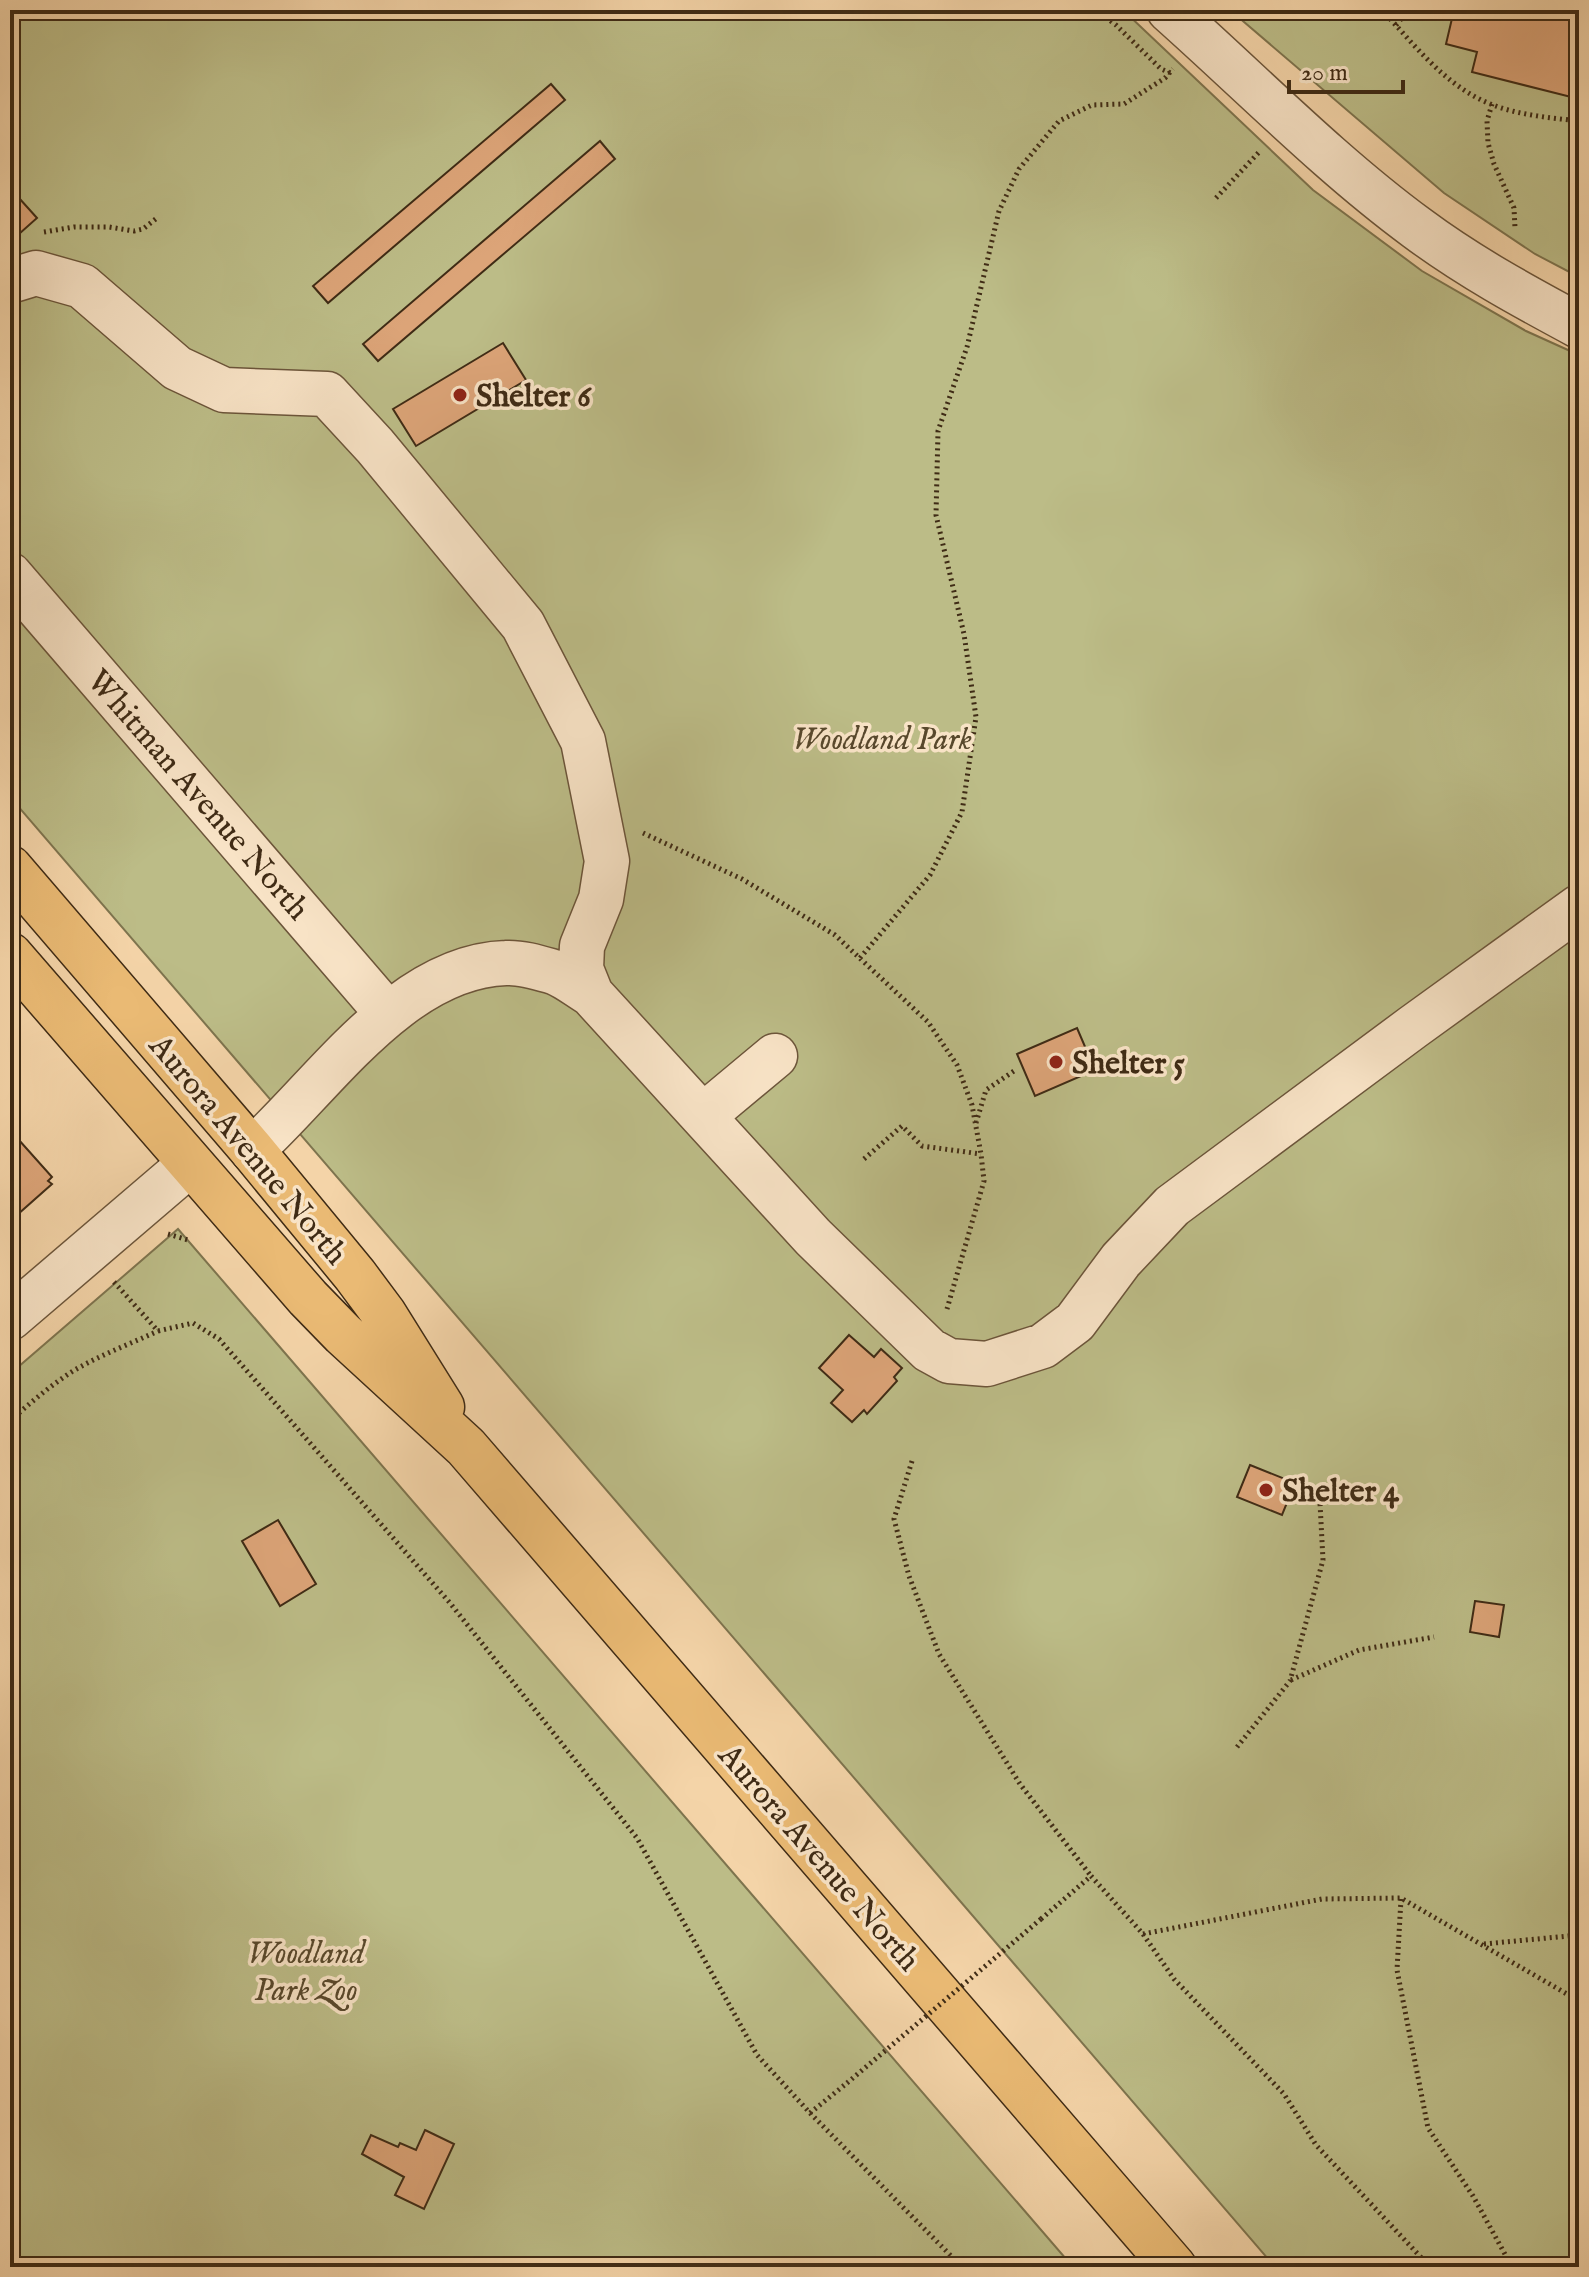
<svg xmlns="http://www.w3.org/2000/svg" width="1589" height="2277" viewBox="0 0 1589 2277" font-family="'IM FELL English',serif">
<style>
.green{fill:#bcbc87;stroke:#7e744e;stroke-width:2}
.building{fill:#dca478;stroke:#3f2b15;stroke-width:2}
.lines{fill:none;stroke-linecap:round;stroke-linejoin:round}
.minor-casing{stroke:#6c553a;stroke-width:47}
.highway-casing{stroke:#3f2b15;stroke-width:47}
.path{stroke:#3f2b15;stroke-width:5;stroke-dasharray:2 4;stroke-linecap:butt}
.minor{stroke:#f8e3c6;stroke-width:44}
.highway{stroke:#eaba74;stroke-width:44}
.path-bridge{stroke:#3f2b15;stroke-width:5;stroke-dasharray:2 4;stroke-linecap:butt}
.poi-dot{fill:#8f2418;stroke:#f8e3c6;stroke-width:3}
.labels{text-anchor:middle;stroke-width:7;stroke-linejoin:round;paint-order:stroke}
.poi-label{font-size:32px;font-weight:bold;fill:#3f2b15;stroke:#f8e3c6;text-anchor:start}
.park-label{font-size:32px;font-style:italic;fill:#58482c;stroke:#f8e3c6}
.street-label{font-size:32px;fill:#3f2b15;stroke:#f8e3c6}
</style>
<rect width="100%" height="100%" fill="#f4d4a8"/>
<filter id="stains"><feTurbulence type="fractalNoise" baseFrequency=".0025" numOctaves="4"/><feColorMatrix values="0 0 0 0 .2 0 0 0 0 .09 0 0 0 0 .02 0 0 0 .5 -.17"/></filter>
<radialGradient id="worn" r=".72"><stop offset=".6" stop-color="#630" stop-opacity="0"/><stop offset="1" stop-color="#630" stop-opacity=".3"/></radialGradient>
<!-- green -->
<path class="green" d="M10 10H1123L1313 190 1422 271 1526 331 1579 355V2267H1275L10 797Z
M1230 10H1579V277L1535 254 1444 193Z
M178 1229 1073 2267H10V1374Z"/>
<!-- building -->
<path class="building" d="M1454 10H1579V99L1472 72 1477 52 1446 44Z
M551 84 565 100 328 303 313 286Z
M600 141 615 159 378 361 363 344Z
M10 188 37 218 10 242Z
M503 343 526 380 416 446 393 409Z
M1077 1028 1095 1070 1035 1096 1017 1054Z
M10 1130 52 1177 48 1181 52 1184 17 1215 10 1207Z
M849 1335 874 1357 881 1349 902 1368 894 1377 897 1381 867 1414 864 1410 852 1422 831 1403 843 1390 819 1368Z
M1250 1465 1295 1483 1282 1515 1237 1497Z
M278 1520 316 1584 280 1606 242 1541Z
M1475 1601 1504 1605 1499 1637 1470 1632Z
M425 2130 454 2144 424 2209 395 2195 404 2177 362 2154 371 2135 398 2147 400 2143 416 2150Z"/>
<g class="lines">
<defs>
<path id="minor" d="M1169 10C1250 82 1330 164 1417 228 1468 266 1523 296 1579 326
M10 281 36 273 82 286 177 368 224 390 327 394 375 446 523 625 583 741 607 861 601 899 582 946 581 969 591 994
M10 575 388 1014
M703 1116 775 1056
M252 1150C323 1086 401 966 506 963 521 962 540 968 554 972 567 977 579 987 591 994L813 1237 929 1350 949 1361 987 1364 1043 1346 1075 1322 1121 1260 1172 1206 1413 1027 1579 907
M10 1318 190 1164"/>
<path id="highway" d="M10 868 252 1150 355 1275 384 1314 442 1407
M10 955 308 1298 343 1334 466 1447 1174 2267"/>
</defs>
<!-- minor casing -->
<use href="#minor" class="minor-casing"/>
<!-- highway casing -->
<use href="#highway" class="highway-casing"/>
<!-- path -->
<path class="path" d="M1096 10 1116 25 1161 69 1171 73
M1382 10C1410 40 1436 74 1472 95 1504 114 1543 117 1579 121
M1307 11 1348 15 1364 10
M1396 25 1409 10
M1492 104 1487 121 1488 143 1494 164 1514 208 1515 228
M1216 198 1261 150
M44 232 74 227H109L134 231 143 229 157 218
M643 833 742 879 835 935 928 1022 957 1065 972 1105 981 1154 984 1181 947 1309
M860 958 930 875 962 812 976 717 964 634 936 515 938 431 967 347 999 211 1019 169 1059 121 1092 105 1124 104 1165 78 1173 69
M976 1123 986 1090 1014 1071
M864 1159 902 1126 922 1146 981 1154
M168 1234 188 1240
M114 1282 158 1331 193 1323 219 1339 450 1603 637 1838 757 2055 810 2113 962 2267
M10 1421C30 1403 51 1385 73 1371 100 1355 130 1344 158 1331
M912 1461 894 1519 909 1576 939 1654 1020 1784 1091 1876
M1291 1680 1359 1650 1434 1637
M1237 1747 1290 1681 1323 1560 1320 1503
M1401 1899 1397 1970 1428 2128 1473 2196 1512 2267
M1041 1919 1091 1876 1143 1934 1174 1979 1284 2094 1316 2145 1430 2267
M1143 1934 1322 1899 1401 1898 1579 2001
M1484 1944 1579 1935
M810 2113 847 2083"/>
<!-- minor -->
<use href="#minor" class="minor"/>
<!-- highway -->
<use href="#highway" class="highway"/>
<!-- path-bridge -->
<path class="path-bridge" d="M847 2083 1041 1919"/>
</g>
<!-- markers -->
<g class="poi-dot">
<circle cx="460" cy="395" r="8"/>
<circle cx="1056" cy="1062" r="8"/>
<circle cx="1266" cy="1490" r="8"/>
</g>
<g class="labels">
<!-- poi labels -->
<g class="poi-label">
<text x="476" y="406">Shelter 6</text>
<text x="1072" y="1073">Shelter 5</text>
<text x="1282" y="1501">Shelter 4</text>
</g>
<!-- park labels -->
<g class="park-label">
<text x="882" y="749">Woodland Park</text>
<text x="306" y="1963">Woodland<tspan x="306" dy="37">Park Zoo</tspan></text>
</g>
<!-- street labels -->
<g class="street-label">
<text transform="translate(199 794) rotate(49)" y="11">Whitman Avenue North</text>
<text transform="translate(249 1149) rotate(50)" y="11">Aurora Avenue North</text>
<text transform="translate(820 1857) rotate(49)" y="11">Aurora Avenue North</text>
</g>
</g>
<!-- margin -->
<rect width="1589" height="2277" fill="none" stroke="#f4d4a8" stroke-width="40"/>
<rect x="12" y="12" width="1565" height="2253" fill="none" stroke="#3f2b15" stroke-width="4"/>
<rect x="20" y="20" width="1549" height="2237" fill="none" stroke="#3f2b15" stroke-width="2"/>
<!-- scale -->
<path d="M1289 80v12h114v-12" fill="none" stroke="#3f2b15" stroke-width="4"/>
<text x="1301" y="80" font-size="24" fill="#3f2b15" stroke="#f8e3c6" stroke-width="6" paint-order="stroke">20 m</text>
<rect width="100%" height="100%" filter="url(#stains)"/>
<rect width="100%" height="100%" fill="url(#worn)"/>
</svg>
